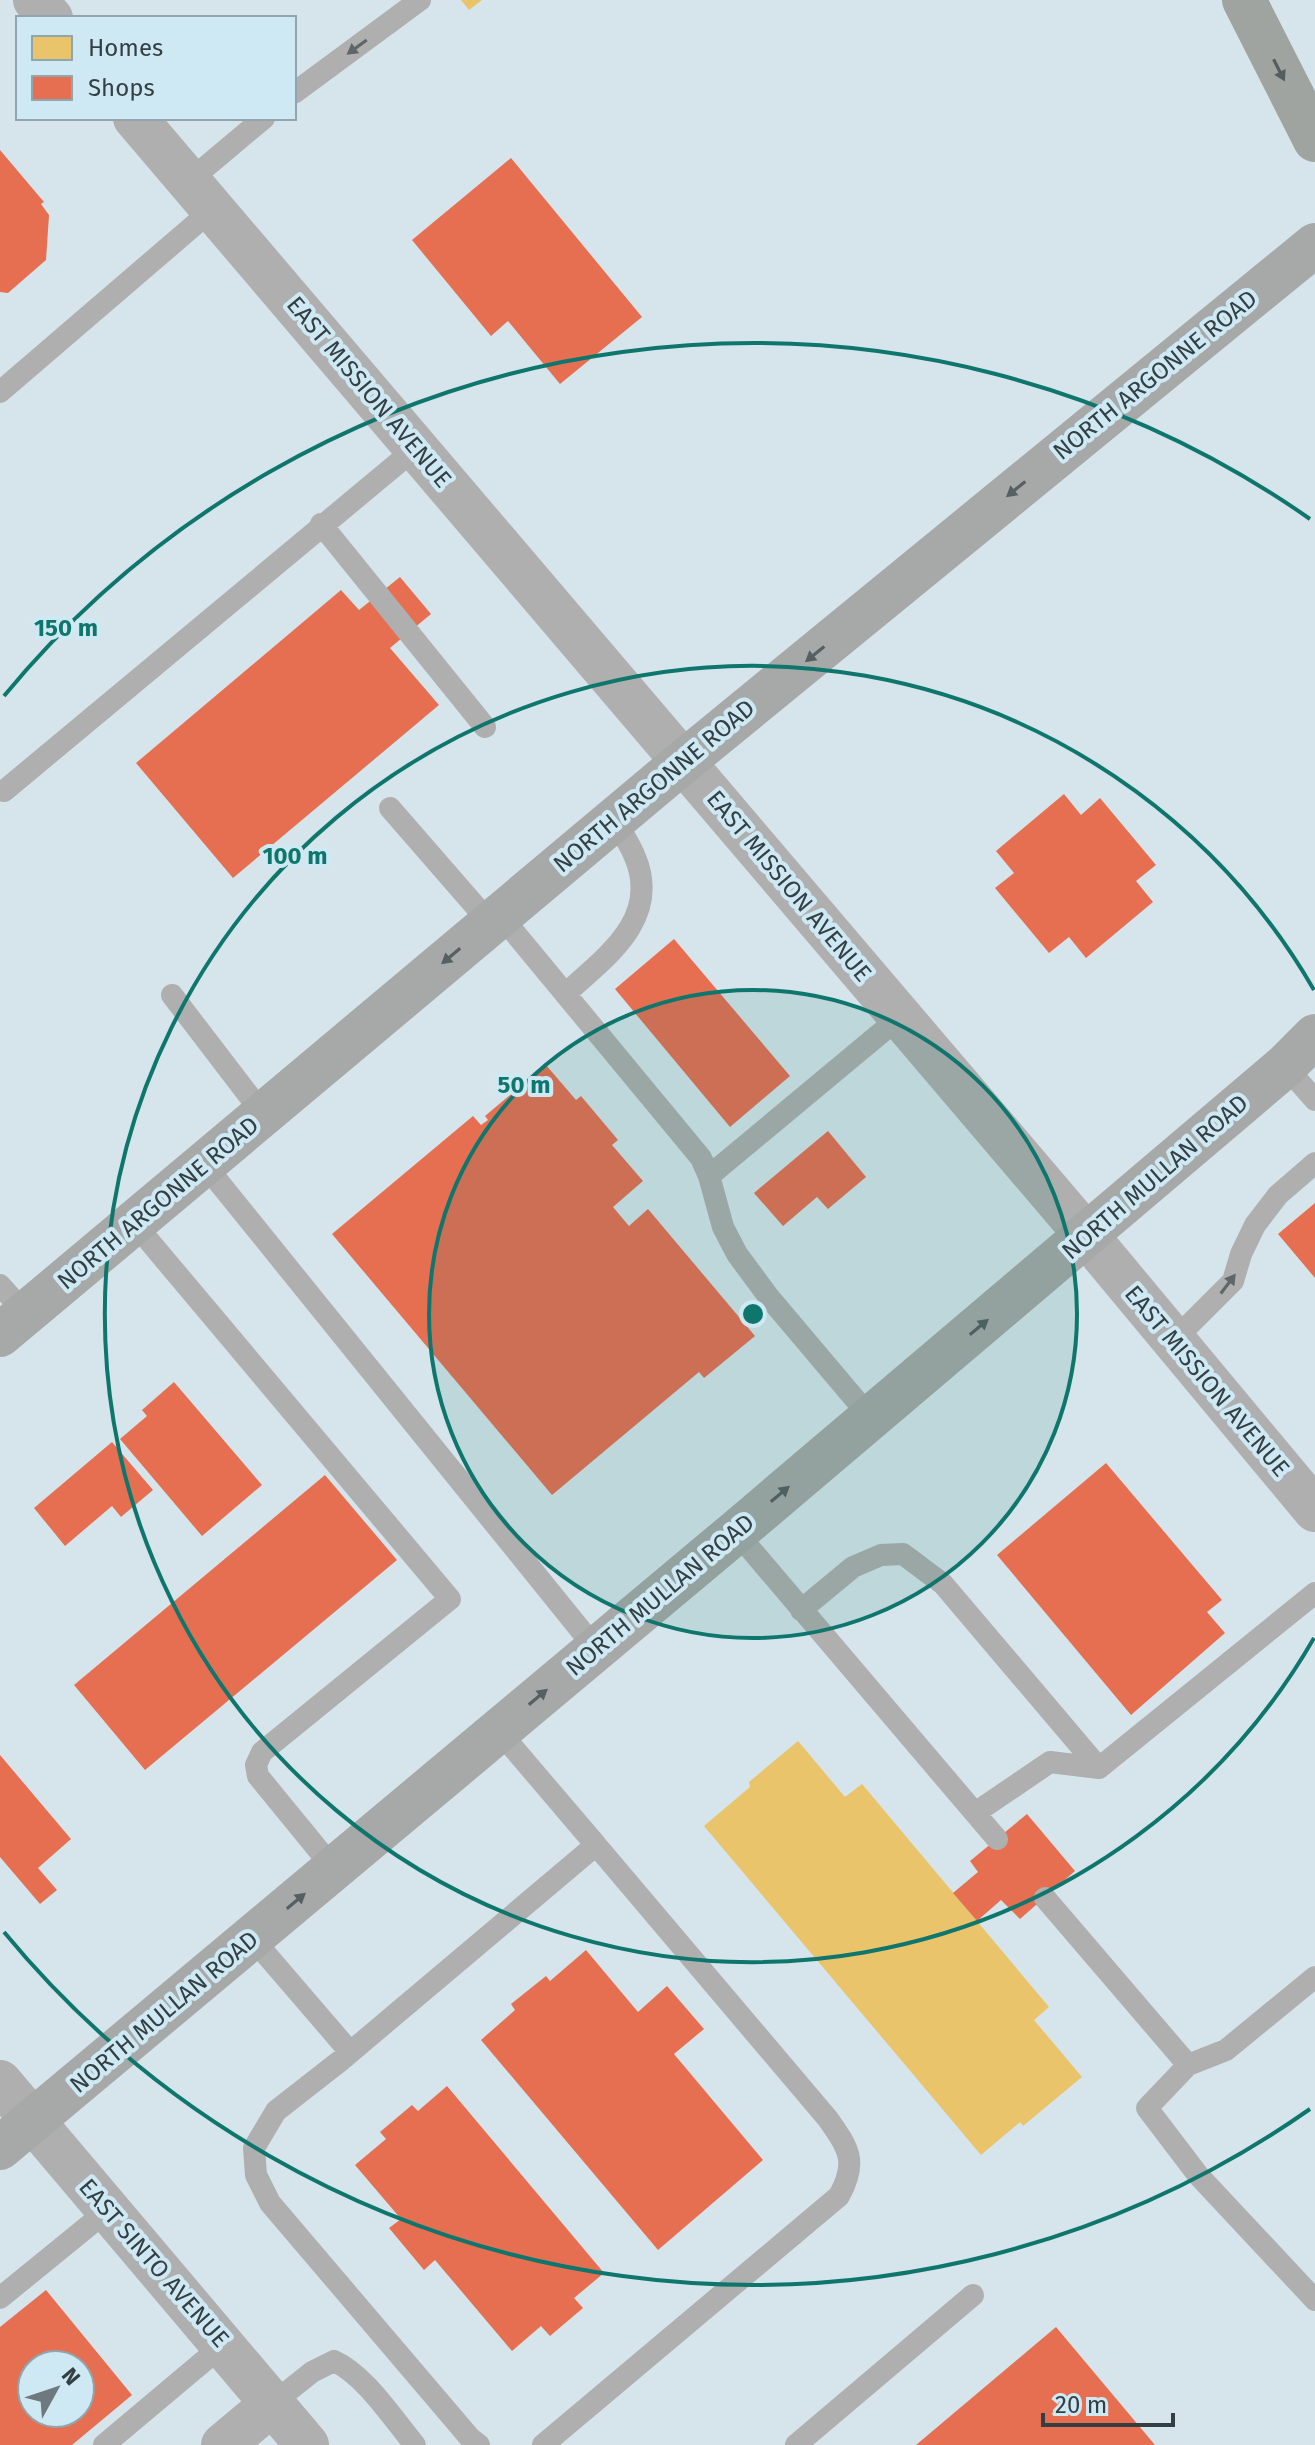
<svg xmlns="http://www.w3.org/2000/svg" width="1315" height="2445" viewBox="0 0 1315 2445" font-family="'Fira Sans',sans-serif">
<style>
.homes{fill:#e9c46a}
.shops{fill:#e76f51;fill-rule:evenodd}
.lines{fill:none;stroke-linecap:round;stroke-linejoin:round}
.service{stroke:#aeafae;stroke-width:22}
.minor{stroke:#aeafae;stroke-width:44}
.tertiary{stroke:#aeafae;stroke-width:44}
.primary{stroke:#a6a9a7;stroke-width:44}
.motorway{stroke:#a0a4a1;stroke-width:44}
.oneway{fill:#5f6668}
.oneway2{fill:#545d5f}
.oneway3{fill:#565f61}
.ring{fill:none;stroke:#0f766e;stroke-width:4}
.labels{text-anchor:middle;stroke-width:8;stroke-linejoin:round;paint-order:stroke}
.street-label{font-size:24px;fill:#343f43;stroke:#cee9f3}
.centre{fill:#0f766e;stroke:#cee9f3;stroke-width:4}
.ring-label{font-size:24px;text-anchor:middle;font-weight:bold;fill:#0f766e;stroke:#cee9f3;stroke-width:8;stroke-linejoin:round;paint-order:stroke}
</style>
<rect width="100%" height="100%" fill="#d6e5eb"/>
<!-- homes -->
<path class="homes" d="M461 0H482L469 10Z
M798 1741 845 1797 862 1784 1049 2007 1034 2020 1082 2077 1023 2126 1020 2122 981 2155 704 1826 750 1787 749 1782Z"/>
<!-- shops -->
<path class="shops" d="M0 150 44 202 41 204 49 215 46 260 8 293 0 292Z
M511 158 642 317 560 384 508 321 491 336 412 240Z
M400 577 431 614 390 648 439 705 233 878 136 763 341 590 359 610Z
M1064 794 1081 815 1100 798 1156 865 1136 881 1153 902 1086 958 1069 937 1049 953 995 888 1014 873 996 851Z
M674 939 790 1076 730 1127 615 989Z
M546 1065 576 1100 581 1096 618 1140 612 1145 643 1181 613 1207 629 1226 648 1209 755 1336 704 1378 699 1372 552 1495 332 1234 473 1116 481 1125 488 1120 485 1116Z
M828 1131 866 1177 828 1209 817 1197 783 1226 754 1193Z
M1315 1203V1278L1278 1234Z
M174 1382 262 1485 202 1536 120 1439 147 1416 142 1410Z
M112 1442 153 1490 121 1517 112 1506 65 1546 34 1508Z
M1106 1463 1222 1600 1207 1612 1225 1633 1131 1715 997 1555Z
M325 1475 397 1560 145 1770 74 1685Z
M0 1755 71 1839 38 1868 57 1890 40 1904 0 1857Z
M1027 1814 1075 1871 1020 1919 1001 1900 977 1921 953 1893 978 1872 970 1861Z
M586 1950 638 2012 667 1986 704 2029 674 2054 763 2160 658 2250 481 2040 515 2010 511 2004 546 1976 550 1981Z
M447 2086 604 2273 574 2298 583 2308 550 2336 541 2326 512 2351 435 2260 424 2270 389 2228 401 2219 355 2165 386 2139 380 2132 412 2105 418 2111Z
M46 2290 132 2395 72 2445H0V2327ZM32 2365H80V2413H32Z
M1056 2327 1155 2445H916Z"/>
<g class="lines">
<!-- service -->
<path class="service" d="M294 93 420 0
M189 181 264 118
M0 392 213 209
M321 524 485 727
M4 791 416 448
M390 808 490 923
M500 915 701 1158 709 1176 723 1227 737 1254 768 1296 871 1418
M565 994C606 957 661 919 635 857 630 844 621 831 614 819
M172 995 263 1114
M1285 1066 1315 1100
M204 1164 596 1649
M709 1176 900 1017
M134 1223 450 1599 262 1752 256 1765 258 1776 334 1869
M0 1285 26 1314
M1174 1340 1233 1281 1241 1254 1255 1225 1278 1195 1315 1163
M736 1532 997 1839
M801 1610 853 1567 881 1555 903 1554 943 1584 1099 1768
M498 1730 596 1845
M975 1813 1050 1762 1099 1768 1315 1593
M1045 1898 1188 2065 1226 2050 1315 1977
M252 1938 350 2052
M1188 2065 1147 2108 1198 2175 1315 2300
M0 2298 108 2210
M272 2404 312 2372 334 2361C365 2375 393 2419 415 2445
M104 2445 223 2345
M479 2445 470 2438 270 2203 256 2175 254 2148 276 2111 340 2061 596 1845 828 2119C849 2149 858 2162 839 2196L543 2445
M796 2445 973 2295"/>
<!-- minor -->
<path class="minor" d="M0 2082 307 2445
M223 2445 272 2404"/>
<!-- tertiary -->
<path class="tertiary" d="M35 0 51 18
M135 118 1087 1236 1315 1510"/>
<!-- primary -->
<path class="primary" d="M0 1335 683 762 1315 245
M0 2148 736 1532 1285 1066 1315 1036"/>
<!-- motorway -->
<path class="motorway" d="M1244 0 1315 140"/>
</g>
<!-- one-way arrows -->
<defs><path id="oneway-solid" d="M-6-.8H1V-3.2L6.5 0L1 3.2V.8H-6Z" transform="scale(2)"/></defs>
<g class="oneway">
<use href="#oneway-solid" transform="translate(357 47) rotate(144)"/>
<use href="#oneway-solid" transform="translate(1228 1284) rotate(-53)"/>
</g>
<use class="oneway2" href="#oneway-solid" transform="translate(1279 70) rotate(63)"/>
<g class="oneway3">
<use href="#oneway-solid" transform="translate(1016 489) rotate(141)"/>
<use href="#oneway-solid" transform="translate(815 654) rotate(141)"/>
<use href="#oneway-solid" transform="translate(451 956) rotate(140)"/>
<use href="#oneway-solid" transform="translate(979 1327) rotate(-40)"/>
<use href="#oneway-solid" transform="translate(780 1494) rotate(-40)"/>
<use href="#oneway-solid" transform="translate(538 1697) rotate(-40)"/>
<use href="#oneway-solid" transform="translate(296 1901) rotate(-40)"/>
</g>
<!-- distance rings -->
<circle cx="753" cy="1314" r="324" fill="#0f766e" fill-opacity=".12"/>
<g class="ring">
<circle cx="753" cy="1314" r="324"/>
<path d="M1314 1638A648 648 0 1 1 1314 990"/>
<path d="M1310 2109A971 971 0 0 1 4 1932M4 696A971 971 0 0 1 1310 519"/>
</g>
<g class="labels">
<!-- street labels -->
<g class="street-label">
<text transform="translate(1155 375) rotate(-39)" y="8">NORTH ARGONNE ROAD</text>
<text transform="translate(369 392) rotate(50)" y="8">EAST MISSION AVENUE</text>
<text transform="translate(654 786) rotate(-40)" y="8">NORTH ARGONNE ROAD</text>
<text transform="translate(789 886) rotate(50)" y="8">EAST MISSION AVENUE</text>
<text transform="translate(1155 1177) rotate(-41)" y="8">NORTH MULLAN ROAD</text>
<text transform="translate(158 1203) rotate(-40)" y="8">NORTH ARGONNE ROAD</text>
<text transform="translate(1207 1381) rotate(50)" y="8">EAST MISSION AVENUE</text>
<text transform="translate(660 1595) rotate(-40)" y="8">NORTH MULLAN ROAD</text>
<text transform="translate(164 2012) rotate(-40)" y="8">NORTH MULLAN ROAD</text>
<text transform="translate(154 2263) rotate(49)" y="8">EAST SINTO AVENUE</text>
</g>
</g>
<circle cx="753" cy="1314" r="12" class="centre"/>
<g class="ring-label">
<text x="66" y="636">150 m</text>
<text x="295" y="864">100 m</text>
<text x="524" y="1093">50 m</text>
</g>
<!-- legend -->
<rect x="16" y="16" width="280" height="104" fill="#cee9f3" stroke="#90a5ad" stroke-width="2"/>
<rect x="32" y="36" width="40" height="24" fill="#e9c46a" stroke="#90a5ad" stroke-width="2"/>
<text x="88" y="56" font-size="24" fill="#343f43">Homes</text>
<rect x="32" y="76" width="40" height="24" fill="#e76f51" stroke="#90a5ad" stroke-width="2"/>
<text x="88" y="96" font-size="24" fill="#343f43">Shops</text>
<!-- north arrow -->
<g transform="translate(56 2389) rotate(50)"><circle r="38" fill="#cee9f3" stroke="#90a5ad" stroke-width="2"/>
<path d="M0-6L14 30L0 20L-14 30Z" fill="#6d797e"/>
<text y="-12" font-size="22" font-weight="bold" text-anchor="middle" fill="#343f43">N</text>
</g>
<!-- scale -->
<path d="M1043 2413v12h130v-12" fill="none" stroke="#343f43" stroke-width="4"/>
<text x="1055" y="2413" font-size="24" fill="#343f43" stroke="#cee9f3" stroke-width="6" paint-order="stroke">20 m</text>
</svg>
